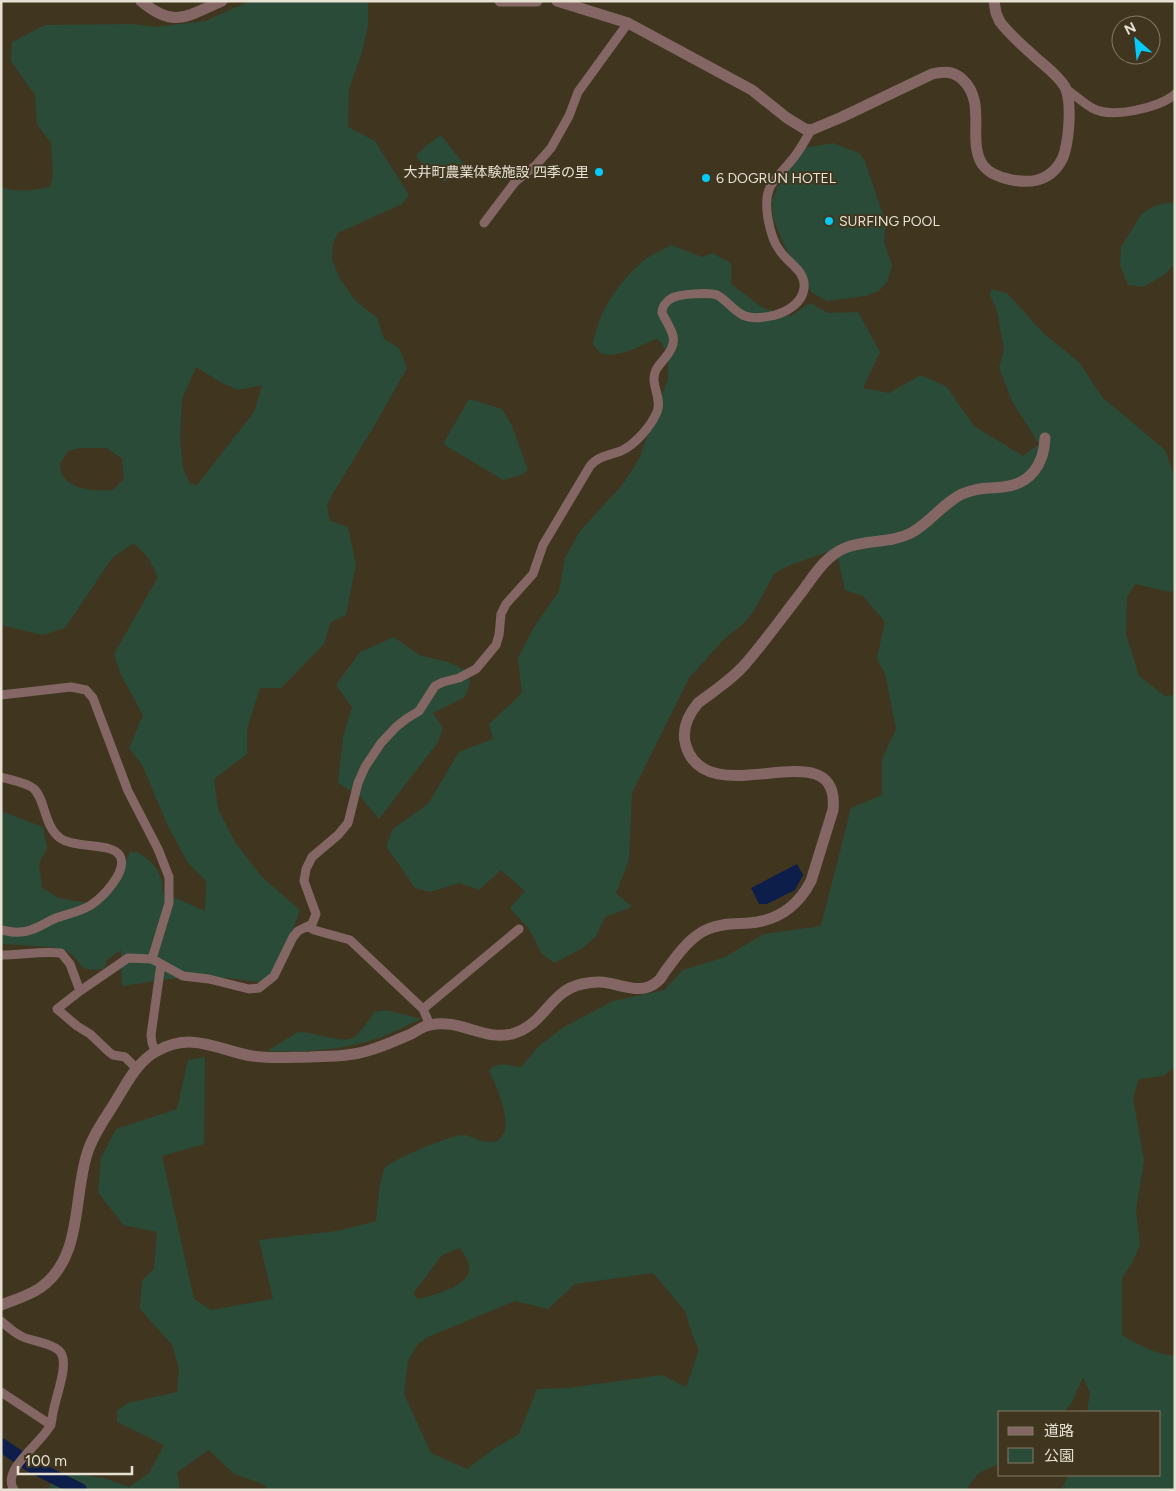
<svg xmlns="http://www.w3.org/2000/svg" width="1176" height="1491" viewBox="0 0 1176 1491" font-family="Figtree,'Noto Sans JP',sans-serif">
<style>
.green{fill:#2a4b38;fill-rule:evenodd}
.water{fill:#0c1e49}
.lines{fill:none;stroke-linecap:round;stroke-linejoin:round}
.river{stroke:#0c1e49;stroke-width:14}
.minor{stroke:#846765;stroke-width:9}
.tertiary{stroke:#846765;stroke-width:11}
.poi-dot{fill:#06cbf9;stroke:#40361f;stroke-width:2}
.labels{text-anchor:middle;stroke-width:4;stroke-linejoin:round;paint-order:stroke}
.poi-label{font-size:14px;fill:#e7e1d3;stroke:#40361f;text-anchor:start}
</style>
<rect width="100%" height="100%" fill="#40361f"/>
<!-- green -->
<path class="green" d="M250 1H368V26L362 52 349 89 348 127 375 141 409 195 402 204 338 233 333 243 332 259 340 279 355 300 377 318 384 339 399 348 407 368 373 428 333 493 327 505 330 521 348 527 356 565 346 615 331 622 324 644 281 688H260L247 729V754L214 779 218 809 235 842 262 877 300 910 273 984 228 978H177L122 986 121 950 107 960 104 969C73 973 85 960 64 950 57 946 13 945 1 944V811L43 827 47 848 39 864 42 888 59 898 88 903 115 887 130 852C132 852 135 852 138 853 151 858 166 878 162 892L205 911 206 881 188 863 168 826 142 765 129 748 143 715 121 675 114 654 158 577 149 559 134 543 112 558 65 628 43 635 1 625V187C17 193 33 190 50 187L53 176 51 143 37 124 35 95 11 61 12 42 45 25 133 24 156 27 205 21ZM196 367 222 383 238 390 262 385 254 412 197 485 190 484 183 468 180 439 182 399ZM80 448H107L122 459 124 479 113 490C97 491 73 491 63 476 61 473 60 468 60 464L68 451Z
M441 135 466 167 445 182 423 167 416 155 427 145Z
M833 143 859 153 864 159 886 223 884 242 892 265 888 280 880 290 866 296 827 301 811 292 785 247 773 218 772 200 779 184 803 148Z
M1175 202V264L1164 275 1143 287 1128 285 1120 265 1121 247 1142 213 1157 205Z
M671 245 702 257 712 253 731 263V284L763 308 791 316 810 303 828 313 858 312 880 352 863 388 889 393 921 375 947 387 974 426 1023 456 1039 444 1012 401 999 368 1004 349 997 311 990 295 991 289 1007 293 1044 334 1079 362 1102 397 1165 450 1175 478V590L1170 592 1135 584 1127 597 1126 634 1139 676 1165 696 1175 695V1067L1163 1076 1139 1079 1133 1098 1144 1161 1136 1210 1140 1245 1132 1263 1122 1278V1335C1139 1345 1154 1354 1175 1356V1490H1061L1069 1475H1160V1412H1087L1090 1393 1083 1377 1071 1404 1064 1412H1000V1463L979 1473 965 1490H267L265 1485 234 1474 209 1450 177 1472 180 1490H49L50 1484 66 1473 104 1478 129 1487 149 1473 164 1445 117 1422V1411L128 1403 177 1392 179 1369 172 1345 140 1309 142 1280 154 1269 157 1232 123 1225 98 1192 101 1158 116 1129 177 1109 188 1060 205 1057 204 1144 162 1156 194 1299 211 1310 273 1299 259 1240 337 1231 376 1221C378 1210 379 1177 385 1168 391 1160 451 1135 462 1135 472 1135 480 1143 491 1142 521 1139 496 1085 489 1071 497 1060 510 1066 521 1067L539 1046 564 1027 613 1001 664 990 683 970 725 957 764 934 821 926 851 808 882 795V759L896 729 885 674 877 658 885 622 863 596 845 590 836 549 788 566 775 573 753 612 743 624 725 638 689 678 632 793 629 860 616 893 632 907 605 917 596 936 583 948 554 963 542 954 529 929 510 908 525 891 501 870 479 890 459 883 430 892 415 888 386 846 393 829 428 804 459 752 493 739 489 724 522 693 518 658 533 629 559 591 565 558 580 531 623 484 639 459 668 378V358L662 343 656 339C642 345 615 360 601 353 598 351 596 347 593 344 599 312 616 285 641 263 649 255 661 251 671 245ZM460 1248C463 1253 468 1259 469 1265 475 1285 431 1296 418 1299L413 1294 442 1255ZM653 1273 685 1311 692 1334 699 1350 686 1387 662 1375 568 1388 537 1389 519 1434 495 1448 467 1469 431 1453 404 1394 408 1361 417 1345 428 1337 515 1301 548 1309 575 1284Z
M469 399 502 409 512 426 528 470 522 475 503 480 443 444Z
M394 637 419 655 448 662 467 671 470 682 465 697 433 713 443 728 438 742 379 819 361 797 338 783 343 737 352 707 336 685 360 652Z
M387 1010 421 1019C407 1025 393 1033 378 1038 343 1050 304 1053 267 1051L298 1032C305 1032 312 1033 318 1035 353 1043 354 1043 374 1012Z"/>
<!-- water -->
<path class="water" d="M797 864 803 875 795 890 767 904H759L751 888Z"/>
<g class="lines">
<!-- river -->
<path class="river" d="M1 1445 32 1466 80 1490"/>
<!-- minor -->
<path class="minor" d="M1066 89C1075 95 1083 103 1092 108 1111 119 1160 108 1175 94
M484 223 515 182 536 165 551 148 569 116 578 92 628 23
M1 695 71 687 86 690 93 698 128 791 158 849 169 877V903L152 959
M1 777C11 780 25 782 33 788 46 799 43 825 60 838 74 849 113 842 120 856 128 871 103 897 91 905 80 912 67 914 56 918 44 923 33 932 20 932 14 933 7 931 1 930
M1 955C21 955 41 951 61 953L70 964 80 991
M423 1009 519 929
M430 1025 423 1009 350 940 314 930 308 926 312 924 316 914 304 881 306 869 312 857 338 835 348 823 358 783 365 767 381 743 396 727 406 719 419 711 435 686 443 682 459 678 476 669 496 645 499 635 501 614 506 604 533 574 543 545 590 466C598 456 610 455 621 451 636 444 651 426 657 412 663 398 649 384 656 370 658 366 662 362 665 358 681 339 671 331 662 313 662 307 666 301 672 298 679 294 709 292 717 295 727 300 734 312 745 316 756 320 779 316 789 309 797 304 803 298 804 288 806 271 789 264 780 251 773 242 770 230 768 219 762 183 776 181 795 156 801 148 806 139 811 130
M155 1051 152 1043 151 1035 161 964
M136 1068 125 1057 113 1055 109 1052 90 1034 77 1026 57 1009 80 991 128 958 152 959 183 976 209 979 249 989 259 988 274 976 293 937 298 931 308 926
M1 1321C8 1327 14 1333 23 1337 32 1341 56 1344 61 1353 69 1366 55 1398 53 1413 52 1417 52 1421 51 1424 43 1443 0 1469 14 1490
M1 1392 51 1425"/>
<!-- tertiary -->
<path class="tertiary" d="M141 1C174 29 187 16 222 1
M500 1H537
M557 1 628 23 752 90 787 118 805 129 811 130 842 117 932 74C944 71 954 71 963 80 987 103 967 139 982 164 993 180 1029 186 1045 177 1055 172 1063 161 1065 151 1069 135 1072 101 1065 87 1058 75 1045 66 1035 57 1023 46 1010 35 1000 22L996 13 994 1
M1 1305C14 1300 28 1296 40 1288 83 1258 73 1198 87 1154 93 1134 107 1116 117 1099 128 1081 138 1061 157 1051 193 1031 217 1050 252 1056 271 1059 291 1057 310 1057 329 1056 348 1057 367 1051 382 1047 397 1040 411 1034 417 1031 423 1026 430 1025 459 1018 483 1041 512 1034 545 1025 549 991 582 984 591 982 600 981 608 983 625 986 643 995 658 981 661 979 662 976 664 973 676 957 689 937 708 929 721 923 735 924 749 923 777 921 798 906 811 881L833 810C841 726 708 817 686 746 681 730 688 715 698 703 714 691 734 678 747 662 766 640 783 616 801 593 813 577 825 556 845 548 866 539 890 544 911 533 930 523 943 503 962 494 979 487 986 489 1003 487 1031 484 1044 464 1045 438"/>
</g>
<!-- markers -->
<g class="poi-dot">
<circle cx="599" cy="172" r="5"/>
<circle cx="706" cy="178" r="5"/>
<circle cx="829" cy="221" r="5"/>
</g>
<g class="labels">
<!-- poi labels -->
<g class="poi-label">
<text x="589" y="177" text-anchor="end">大井町農業体験施設 四季の里</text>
<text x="716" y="183">6 DOGRUN HOTEL</text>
<text x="839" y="226">SURFING POOL</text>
</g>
</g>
<!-- border -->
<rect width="1176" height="1491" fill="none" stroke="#e7e1d3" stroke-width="5"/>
<!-- legend -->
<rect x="998" y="1411" width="162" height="65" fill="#40361f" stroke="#837a67"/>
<rect x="1008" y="1427" width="25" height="8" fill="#846765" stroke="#837a67"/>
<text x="1044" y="1436" font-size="15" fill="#e7e1d3">道路</text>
<rect x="1008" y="1448" width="25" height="15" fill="#2a4b38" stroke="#837a67"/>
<text x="1044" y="1461" font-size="15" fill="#e7e1d3">公園</text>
<!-- north arrow -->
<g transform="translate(1136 40) rotate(333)"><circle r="24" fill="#40361f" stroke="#837a67"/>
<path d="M0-4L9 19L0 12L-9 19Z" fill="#06cbf9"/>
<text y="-8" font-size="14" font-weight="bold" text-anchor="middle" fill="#e7e1d3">N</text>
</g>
<!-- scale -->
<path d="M18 1466v8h114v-8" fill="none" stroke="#e7e1d3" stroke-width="2.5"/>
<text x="25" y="1466" font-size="15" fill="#e7e1d3" stroke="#40361f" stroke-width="4" paint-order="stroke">100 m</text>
</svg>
